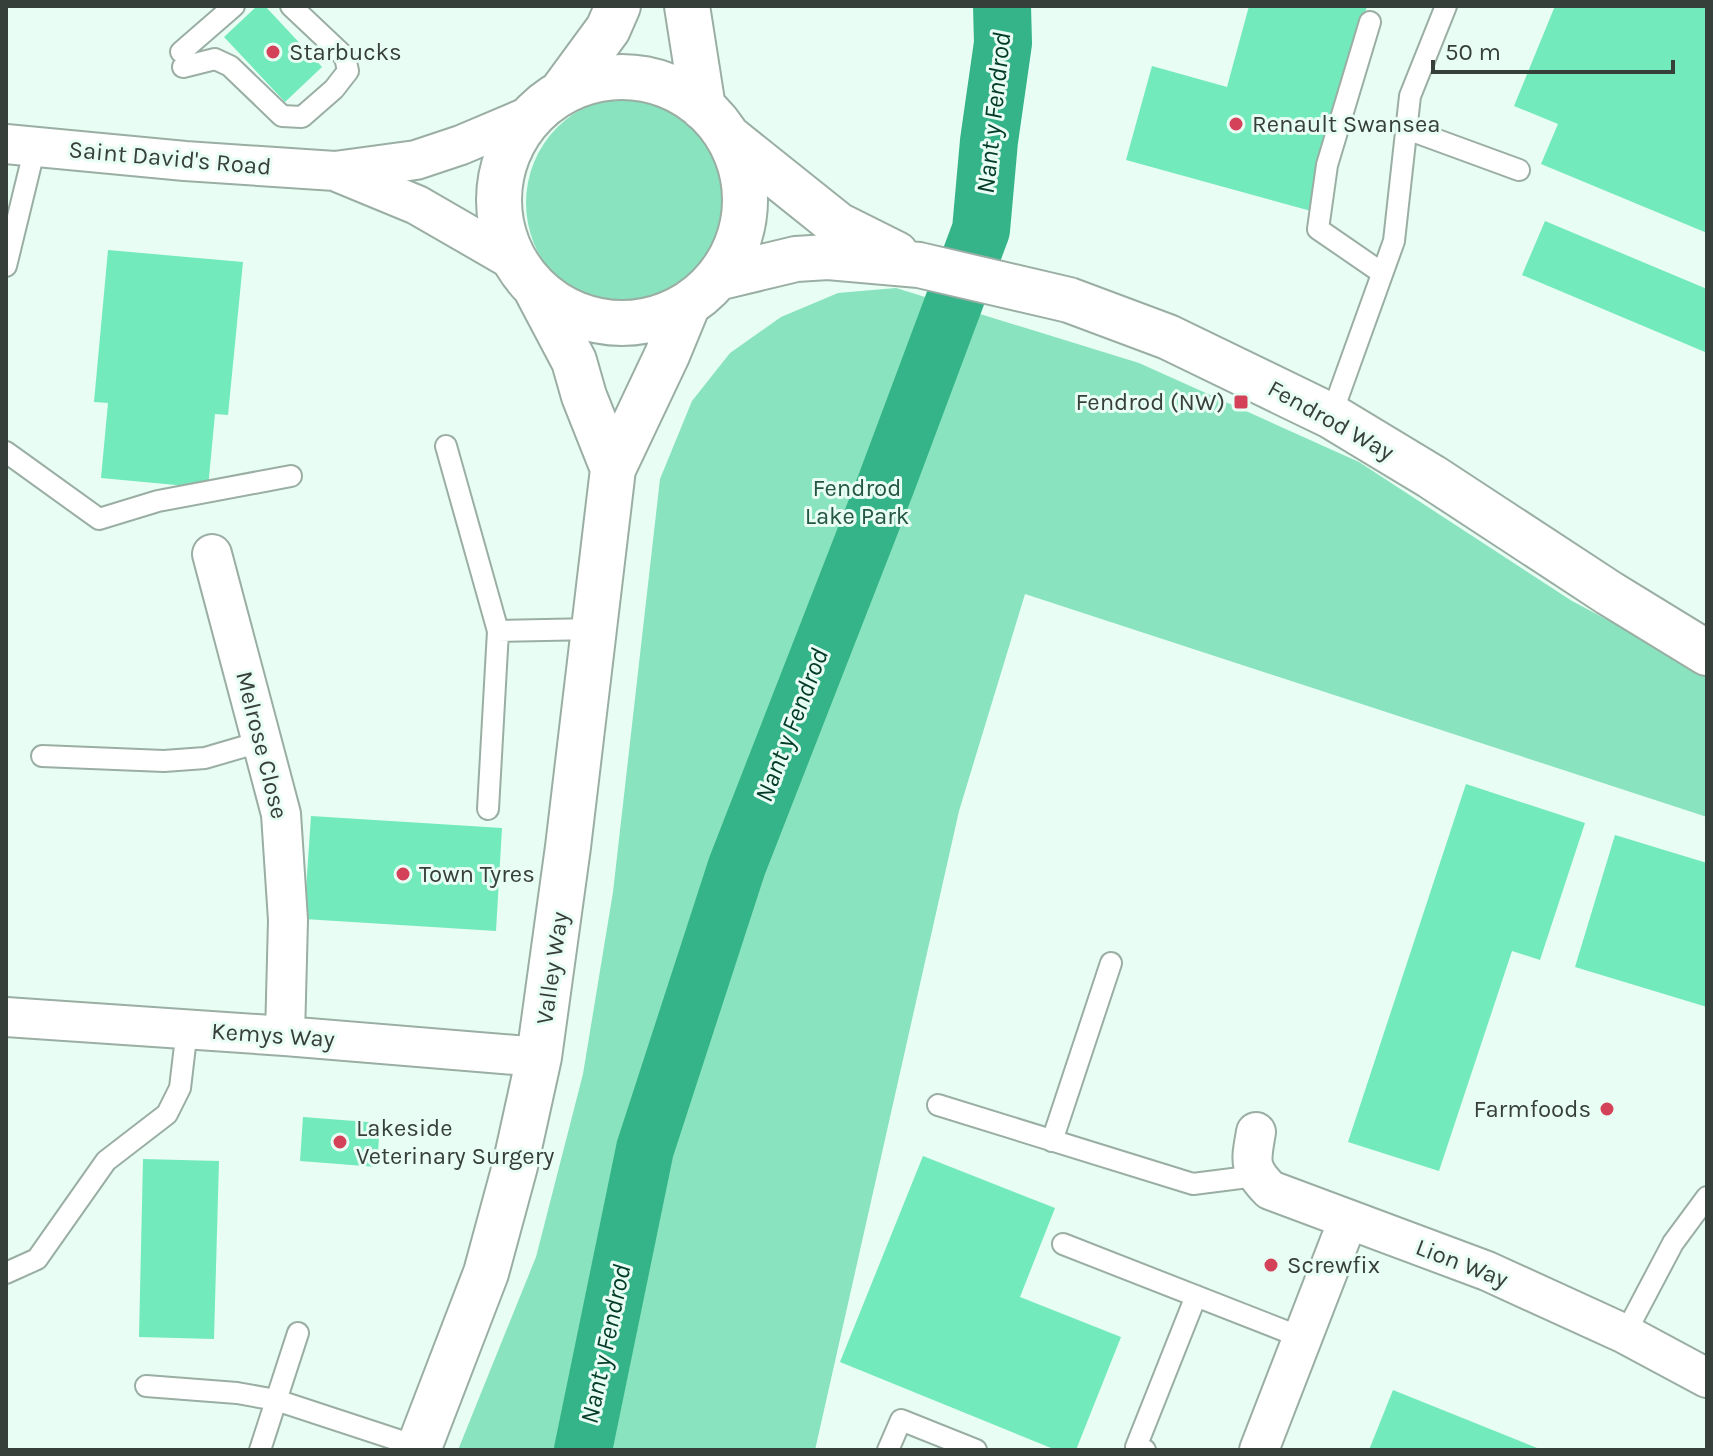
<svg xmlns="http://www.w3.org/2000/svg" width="1713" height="1456" viewBox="0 0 1713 1456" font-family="Karla,sans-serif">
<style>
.green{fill:#88e3be}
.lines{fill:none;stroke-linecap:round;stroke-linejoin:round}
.river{stroke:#35b489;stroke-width:58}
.building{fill:#73eabc}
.service-casing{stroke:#9aaea4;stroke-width:24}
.minor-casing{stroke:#9aaea4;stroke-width:42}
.tertiary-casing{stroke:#9aaea4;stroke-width:48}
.service{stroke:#fff;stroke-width:20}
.minor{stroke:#fff;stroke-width:38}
.tertiary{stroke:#fff;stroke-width:44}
.poi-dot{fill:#d34258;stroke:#e8fdf3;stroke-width:3}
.labels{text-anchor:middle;stroke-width:6;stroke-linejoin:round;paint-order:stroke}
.poi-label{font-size:24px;fill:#373f3b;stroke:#e8fdf3;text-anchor:start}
.street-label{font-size:24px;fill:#373f3b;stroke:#e8fdf3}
.park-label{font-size:24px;fill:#255744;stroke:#e8fdf3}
.water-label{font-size:26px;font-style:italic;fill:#033b2a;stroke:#e8fdf3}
</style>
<rect width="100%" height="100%" fill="#e8fdf3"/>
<!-- green -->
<path class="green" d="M526 203a107 107 0 1 1 214 0a107 107 0 1 1-214 0Z
M896 288 1139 363 1359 462 1572 601 1707 673V817L1025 594 959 811 815 1450H458L536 1257 583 1074 613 892 660 479 692 401 730 353 781 317 838 293Z"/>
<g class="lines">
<!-- river -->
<path class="river" d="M583 1450 645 1149 737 866 886 484 981 230 989 141 1003 43 1002 6"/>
</g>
<!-- building -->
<path class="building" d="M257 6H265L322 67 285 102 224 37Z
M1249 6H1367L1311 211 1126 160 1152 66 1227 87Z
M1555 6H1707V233L1541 164 1558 124 1514 106Z
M1545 221 1707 289V347L1705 352 1522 275Z
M108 250 243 262 228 415 215 414 208 488 101 478 108 403 94 402Z
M1466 784 1585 823 1540 960 1512 951 1439 1171 1348 1142Z
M311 816 502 828 496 931 304 919Z
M1615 835 1707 863V1007L1575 967Z
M303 1117 380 1123 377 1167 300 1161Z
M923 1156 1055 1208 1020 1297 1121 1337 1076 1450H1056L840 1362Z
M143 1159 219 1161 214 1339 139 1337Z
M1393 1390 1542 1450H1369Z"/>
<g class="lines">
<defs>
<path id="service" d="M1370 22 1327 165 1318 229 1382 273
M181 52 234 6
M183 67 215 59 230 66 282 116 302 117 334 89 348 71 345 57 291 6
M1407 129 1519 170
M6 266 35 147
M1331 416 1394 241 1410 96 1446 6
M446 446 498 631 488 809
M6 452 99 519 158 501 291 476
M498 631 594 629
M42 756 164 761 205 758 263 741
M938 1105 1193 1184 1256 1176
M1052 1141 1111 963
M1063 1244 1303 1338
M6 1273 37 1259 106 1161 167 1114 180 1088 187 1029
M1625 1334 1673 1243 1707 1197
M146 1386 237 1393 276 1400 419 1447
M260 1450 298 1333
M888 1450 901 1420 976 1450
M1145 1450 1136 1447 1196 1296"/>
<path id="minor" d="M6 144 185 161 335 171 416 160 461 145 532 115
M337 172 417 205 514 261
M212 554 281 814 288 920 285 1036
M6 1017 285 1036 539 1057
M1256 1132C1251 1161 1248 1168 1270 1190L1487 1271 1625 1334 1707 1378
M1259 1450 1348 1220"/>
<path id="tertiary" d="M687 6 703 108
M499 200a123 123 0 1 1 246 0a123 123 0 1 1-246 0Z
M561 93 608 29 618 6
M728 137 838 225 896 254
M717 278 796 259 828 257 919 265 1069 300 1168 337 1331 416 1432 477 1609 593 1707 653
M537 291 574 361 584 396 613 469
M418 1450 486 1273 515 1166 539 1057 568 847 613 469 667 355 688 304"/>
</defs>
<!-- service casing -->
<use href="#service" class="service-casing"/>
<!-- minor casing -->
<use href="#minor" class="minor-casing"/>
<!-- tertiary casing -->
<use href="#tertiary" class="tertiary-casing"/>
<!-- service -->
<use href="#service" class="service"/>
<!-- minor -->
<use href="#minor" class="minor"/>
<!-- tertiary -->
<use href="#tertiary" class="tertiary"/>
</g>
<!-- markers -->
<g class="poi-dot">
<circle cx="273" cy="52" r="8"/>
<circle cx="1236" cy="124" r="8"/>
<rect x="1233" y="394" width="16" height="16" rx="4"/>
<circle cx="403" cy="874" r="8"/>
<circle cx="1607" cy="1109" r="8"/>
<circle cx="340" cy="1142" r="8"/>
<circle cx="1271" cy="1265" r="8"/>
</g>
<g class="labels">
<!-- poi labels -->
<g class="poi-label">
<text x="289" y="60">Starbucks</text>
<text x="1252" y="132">Renault Swansea</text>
<text x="1225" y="410" text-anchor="end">Fendrod (NW)</text>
<text x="419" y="882">Town Tyres</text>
<text x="1591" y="1117" text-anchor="end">Farmfoods</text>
<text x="356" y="1136">Lakeside<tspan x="356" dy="28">Veterinary Surgery</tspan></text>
<text x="1287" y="1273">Screwfix</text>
</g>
<!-- street labels -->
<g class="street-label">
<text transform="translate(170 158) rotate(5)" y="8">Saint David's Road</text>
<text transform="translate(1331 420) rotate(29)" y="8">Fendrod Way</text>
<text transform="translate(262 745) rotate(76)" y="8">Melrose Close</text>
<text transform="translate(552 968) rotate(-82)" y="8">Valley Way</text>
<text transform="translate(273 1035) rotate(4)" y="8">Kemys Way</text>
<text transform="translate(1462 1263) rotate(21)" y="8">Lion Way</text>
</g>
<!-- park labels -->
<g class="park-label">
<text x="857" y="496">Fendrod<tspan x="857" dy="28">Lake Park</tspan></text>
</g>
<!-- water labels -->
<g class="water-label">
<text transform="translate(993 113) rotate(-84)" y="9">Nant y Fendrod</text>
<text transform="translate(791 725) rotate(-69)" y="9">Nant y Fendrod</text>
<text transform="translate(605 1344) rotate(-78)" y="9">Nant y Fendrod</text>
</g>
</g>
<!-- border -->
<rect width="1713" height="1456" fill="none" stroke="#373f3b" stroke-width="16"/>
<!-- scale -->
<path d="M1433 60v12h240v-12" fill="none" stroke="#373f3b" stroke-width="4"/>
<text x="1445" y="60" font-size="24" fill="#373f3b" stroke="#e8fdf3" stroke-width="6" paint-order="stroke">50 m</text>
</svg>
